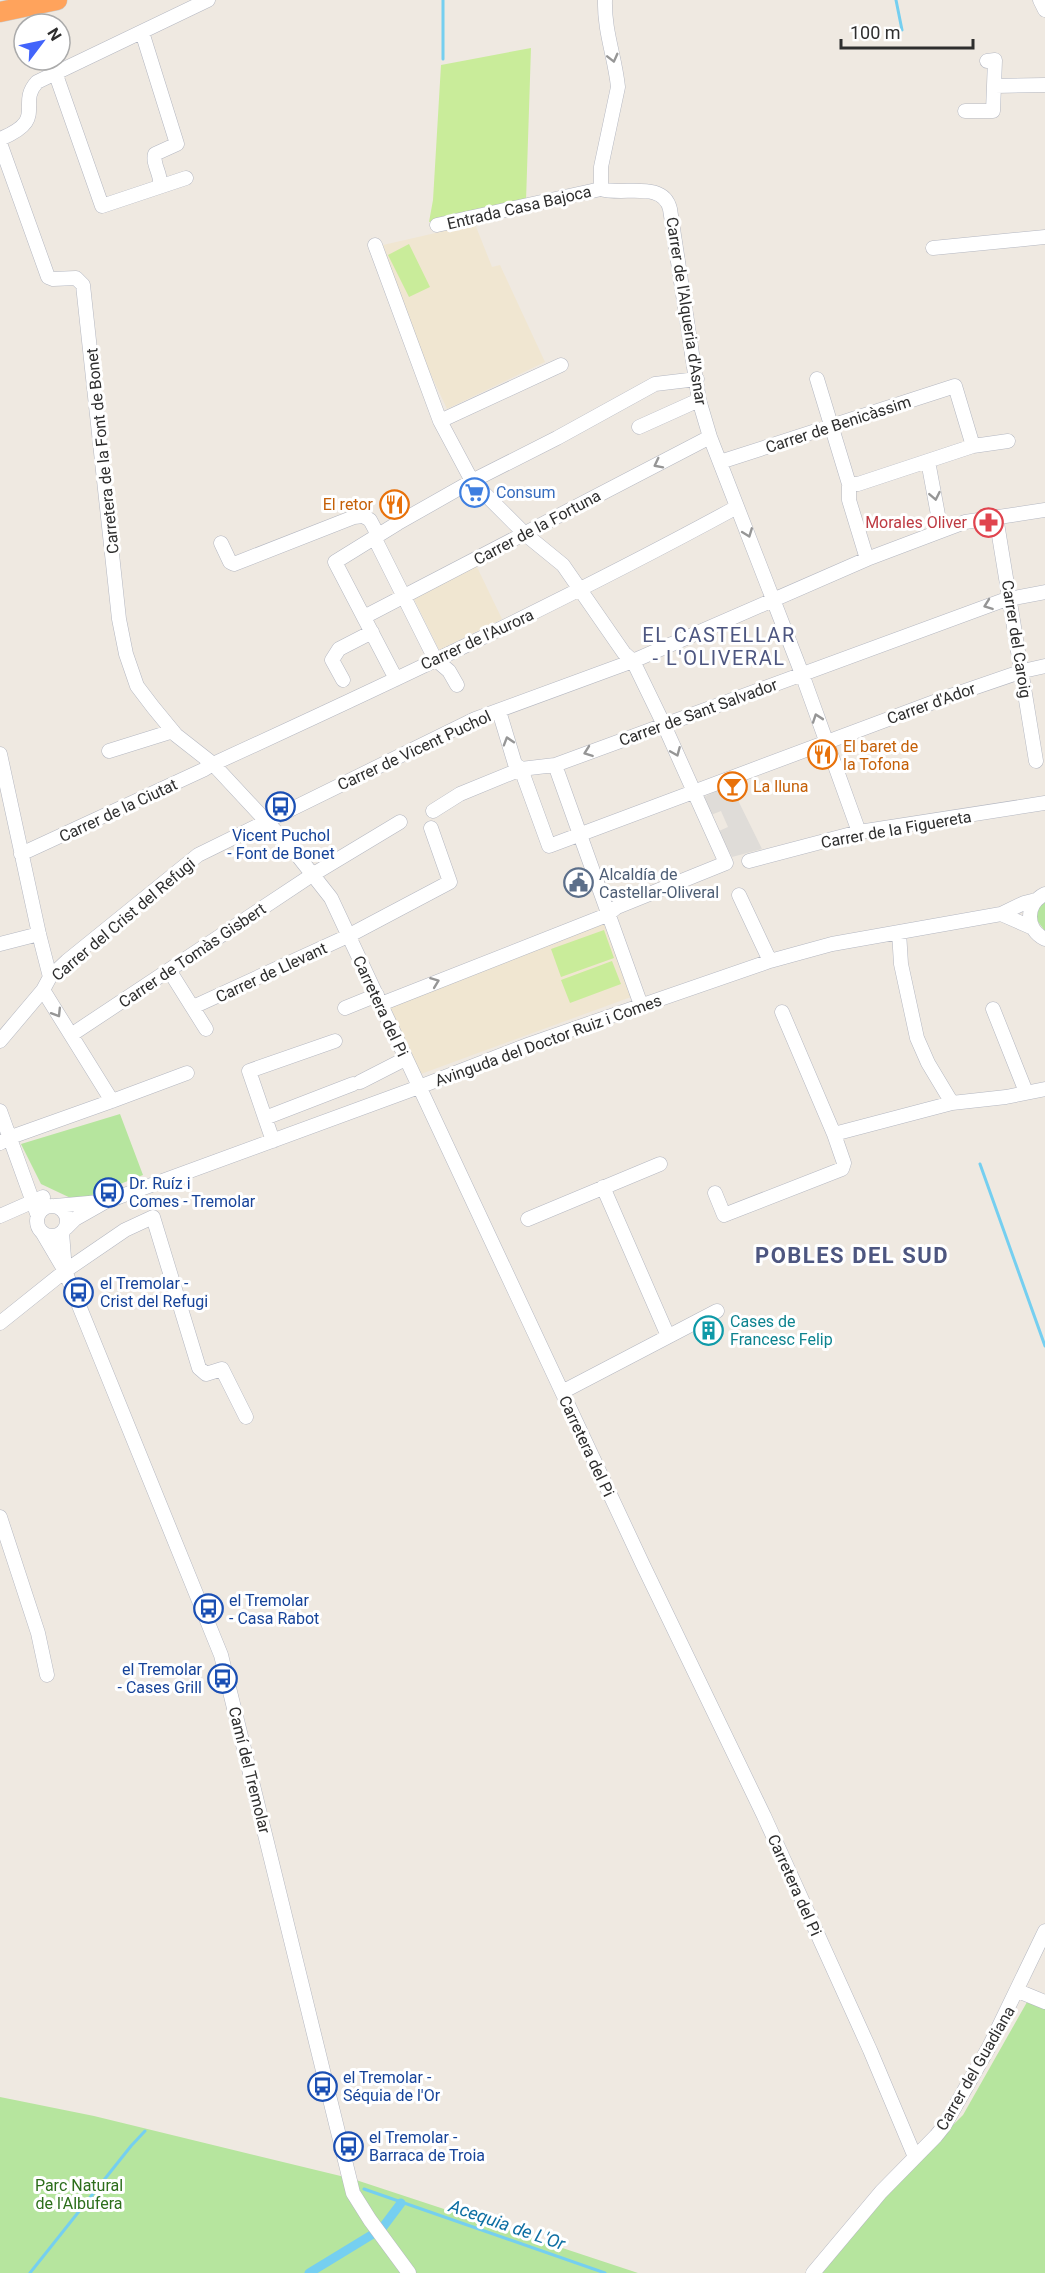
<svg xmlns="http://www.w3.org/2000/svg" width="1045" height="2273" viewBox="0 0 1045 2273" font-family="Roboto,sans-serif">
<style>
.education{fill:#f0e6d1}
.green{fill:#b6e59e}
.pitch{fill:#c9ec9a}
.plaza{fill:#dfdcd8}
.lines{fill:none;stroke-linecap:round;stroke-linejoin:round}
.stream{stroke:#75cff0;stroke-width:3}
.canal{stroke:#75cff0;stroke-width:9}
.minor-casing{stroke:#b4b7c1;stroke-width:15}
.highway-casing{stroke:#c9c9c9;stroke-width:21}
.minor{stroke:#fff;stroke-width:14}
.highway{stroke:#ffa35c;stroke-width:20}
.oneway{stroke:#969696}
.labels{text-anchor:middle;stroke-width:6;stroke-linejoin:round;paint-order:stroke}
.street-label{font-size:16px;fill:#2e2e2e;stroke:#fff}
.shop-label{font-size:16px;fill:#366cbe;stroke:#fff;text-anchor:start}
.food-label{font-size:16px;fill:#c56008;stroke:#fff;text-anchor:start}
.health-label{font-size:16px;fill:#be3a42;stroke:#fff;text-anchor:end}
.transit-label{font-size:16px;fill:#164399;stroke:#fff;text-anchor:start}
.service-label{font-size:16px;fill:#4e5e75;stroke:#fff;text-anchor:start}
.culture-label{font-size:16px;fill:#0d838f;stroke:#fff;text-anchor:start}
.park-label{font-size:16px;fill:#2c6e1b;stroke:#fff}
.water-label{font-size:18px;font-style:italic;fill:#0d6fa3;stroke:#fff}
.quarter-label{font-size:20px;letter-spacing:1.5px;fill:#4d5680;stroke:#fff}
.district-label{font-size:22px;font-weight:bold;letter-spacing:1.5px;fill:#4d5680;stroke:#fff}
</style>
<rect width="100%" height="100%" fill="#efe9e1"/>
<!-- education -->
<path class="education" d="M475 224 492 267 500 265 545 362 447 409 418 347 383 245Z
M476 565 502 619 439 650 413 597Z
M604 924 631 997 421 1074 388 1005Z"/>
<!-- green -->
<path class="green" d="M1045 901V931L1036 919 1037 909Z
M120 1114 143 1175 77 1201 41 1184 21 1144Z
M1031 1995 1045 2001V2273H812L894 2184 963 2115Z
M0 2097 94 2116 353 2179 638 2273H0Z"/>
<!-- pitch -->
<path class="pitch" d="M531 48 526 201 429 222 433 200 441 65Z
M409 244 430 287 409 297 388 255Z
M604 930 614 958 561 977 551 949Z
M612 961 621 984 570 1003 561 980Z"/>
<!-- plaza -->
<path class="plaza" d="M730 784 762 849 732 857 719 831 728 827 721 811 711 815 702 798Z"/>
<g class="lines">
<!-- stream -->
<path class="stream" d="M443 0V59
M896 0 902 30
M980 1164 1045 1346
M364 2189 605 2273
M30 2273 131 2146 145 2131"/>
<!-- canal -->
<path class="canal" d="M383 2227 401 2203
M309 2273 373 2234"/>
<defs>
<path id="minor" d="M1040 0 1045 10
M142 32 177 144 155 154C152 164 162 175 160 186
M55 72 102 206 186 178
M995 86 1045 85
M965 111H993L995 60 987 61
M0 139C49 119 16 105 37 82L208 0
M0 143 48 277 53 279 76 278 83 285 119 619 126 654 137 686 153 707 176 735 213 764 294 851 331 898 643 1565 764 1816 870 2050 915 2157
M601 189V167L618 87C615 57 604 31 605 0
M437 225 601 189C623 196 663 180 670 209L699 400 710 437 802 674 859 832
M375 245 440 421 472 481 525 534 563 565 624 653 633 661 664 725 726 863 617 907 607 915 381 1004
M933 248 1045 237
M817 379 849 484V500L867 559
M440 421 561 365
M639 427 699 400
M928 461 941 531
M720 462 955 386 973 446
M849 484H858L973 446 1008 441
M996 517 1036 761
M374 537 435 659 449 671 457 685
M221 543 230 562 234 564 354 517 363 516 370 520 378 535
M364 617 710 437
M396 679 335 562 398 523 472 481 557 438 655 384 697 379
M343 680 332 660 339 649 372 632
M499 711 515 764 521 769 549 846 950 696 1023 671 1045 666
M109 751 173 731
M0 754 39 934 50 977
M555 765 641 1005
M433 811 460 794 521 769 555 765 1004 600 1045 592
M21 854 203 770 213 764C390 683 566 600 737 507
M749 861 859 832 1045 803
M1045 894C1025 904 1025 929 1045 939
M739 895 770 961
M1001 914 1033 928
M899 932 901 964 917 1038 928 1063 952 1103
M0 944 39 934
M169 970 206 1029
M43 990 112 1101
M193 1007 348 936 450 882 431 828
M345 1008 377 995
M993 1009 1026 1092
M782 1012 834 1134 952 1103 1006 1097 1045 1089
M71 1035 312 875 400 822
M0 1041 43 990 50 977 67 961 198 855 475 719 633 661 867 559 965 522 1045 510
M360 1082 405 1059
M0 1111 38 1216
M265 1118 353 1084
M273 1141 249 1071 335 1041
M0 1143 11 1137 112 1101 187 1073
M603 1187 668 1336
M715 1193 724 1215 842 1169 844 1163 834 1134
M37 1221a15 15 0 1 1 30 0a15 15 0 1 1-30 0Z
M55 1206 100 1202
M0 1216 43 1197
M528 1219 660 1164
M66 1228 75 1219 105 1202 419 1087 530 1044 770 961 832 944 1001 914 1024 903 1036 900
M42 1232 65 1271 221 1655 353 2193 370 2220 409 2273
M62 1232 65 1271
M0 1323 65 1271 125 1230 153 1217 199 1368 206 1374 222 1369 246 1417
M562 1392 717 1311
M0 1517 38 1633 47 1675
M1018 1991 1045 2002
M813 2273 881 2192 936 2136 944 2126 989 2047 1045 1931"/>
<path id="highway" d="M0 12 57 0"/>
</defs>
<!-- minor casing -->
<use href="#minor" class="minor-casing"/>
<!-- highway casing -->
<use href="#highway" class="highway-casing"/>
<!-- minor -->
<use href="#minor" class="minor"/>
<!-- highway -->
<use href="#highway" class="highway"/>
</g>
<!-- one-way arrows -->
<defs><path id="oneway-chevron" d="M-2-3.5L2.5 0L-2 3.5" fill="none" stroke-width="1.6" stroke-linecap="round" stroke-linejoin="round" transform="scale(1.5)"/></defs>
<g class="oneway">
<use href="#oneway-chevron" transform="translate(613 58) rotate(76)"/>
<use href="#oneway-chevron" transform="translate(658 464) rotate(153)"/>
<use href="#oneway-chevron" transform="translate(935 496) rotate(79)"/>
<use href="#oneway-chevron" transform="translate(748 533) rotate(69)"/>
<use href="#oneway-chevron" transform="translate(988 605) rotate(160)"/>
<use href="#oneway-chevron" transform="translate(817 718) rotate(-109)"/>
<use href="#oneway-chevron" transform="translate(508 741) rotate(-107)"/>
<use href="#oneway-chevron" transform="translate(588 752) rotate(160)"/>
<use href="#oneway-chevron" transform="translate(676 752) rotate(67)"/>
<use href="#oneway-chevron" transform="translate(435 982) rotate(-21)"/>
<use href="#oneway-chevron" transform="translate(57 1013) rotate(58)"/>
</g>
<!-- icons -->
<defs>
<symbol id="supermarket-ring" viewBox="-11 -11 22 22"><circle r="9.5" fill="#fff" stroke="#3f7fe0" stroke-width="1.5"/><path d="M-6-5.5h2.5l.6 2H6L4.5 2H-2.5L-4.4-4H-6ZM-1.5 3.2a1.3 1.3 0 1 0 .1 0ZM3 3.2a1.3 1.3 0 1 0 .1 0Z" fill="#3f7fe0"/></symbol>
<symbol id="restaurant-ring" viewBox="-11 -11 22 22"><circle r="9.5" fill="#fff" stroke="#e8710a" stroke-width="1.5"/><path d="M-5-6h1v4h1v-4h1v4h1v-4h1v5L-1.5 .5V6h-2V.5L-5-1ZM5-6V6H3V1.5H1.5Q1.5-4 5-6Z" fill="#e8710a"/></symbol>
<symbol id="pharmacy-ring" viewBox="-11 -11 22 22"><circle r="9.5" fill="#fff" stroke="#e0444e" stroke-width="1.5"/><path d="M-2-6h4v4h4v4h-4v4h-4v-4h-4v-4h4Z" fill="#e0444e"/></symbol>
<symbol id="bar-ring" viewBox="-11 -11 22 22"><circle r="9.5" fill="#fff" stroke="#e8710a" stroke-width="1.5"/><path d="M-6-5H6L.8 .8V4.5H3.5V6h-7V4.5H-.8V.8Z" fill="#e8710a"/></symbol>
<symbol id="bus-ring" viewBox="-11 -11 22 22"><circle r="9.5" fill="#fff" stroke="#1a4fb4" stroke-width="1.5"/><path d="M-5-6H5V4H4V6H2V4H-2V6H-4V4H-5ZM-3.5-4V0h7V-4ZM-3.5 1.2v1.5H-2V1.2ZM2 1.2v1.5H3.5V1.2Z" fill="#1a4fb4"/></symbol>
<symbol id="civic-ring" viewBox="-11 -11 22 22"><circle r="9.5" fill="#fff" stroke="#5c6f8a" stroke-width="1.5"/><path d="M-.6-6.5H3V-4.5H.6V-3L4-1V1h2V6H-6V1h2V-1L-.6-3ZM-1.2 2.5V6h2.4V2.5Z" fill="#5c6f8a"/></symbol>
<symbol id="building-ring" viewBox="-11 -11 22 22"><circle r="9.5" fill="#fff" stroke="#0f9aa8" stroke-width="1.5"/><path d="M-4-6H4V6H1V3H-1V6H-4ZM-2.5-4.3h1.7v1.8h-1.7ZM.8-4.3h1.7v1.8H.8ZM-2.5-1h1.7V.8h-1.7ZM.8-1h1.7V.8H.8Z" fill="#0f9aa8"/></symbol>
</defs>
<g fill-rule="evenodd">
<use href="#supermarket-ring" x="458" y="476" width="33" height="33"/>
<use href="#restaurant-ring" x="378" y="488" width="33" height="33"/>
<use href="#pharmacy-ring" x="972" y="506" width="33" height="33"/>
<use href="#restaurant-ring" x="806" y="738" width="33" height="33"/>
<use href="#bar-ring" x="716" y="770" width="33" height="33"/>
<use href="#bus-ring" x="264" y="790" width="33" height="33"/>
<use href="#civic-ring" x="562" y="866" width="33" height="33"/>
<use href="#bus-ring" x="92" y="1176" width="33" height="33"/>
<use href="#bus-ring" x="62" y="1276" width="33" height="33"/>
<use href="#building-ring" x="692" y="1314" width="33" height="33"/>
<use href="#bus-ring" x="192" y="1592" width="33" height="33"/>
<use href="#bus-ring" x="206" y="1662" width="33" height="33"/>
<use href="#bus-ring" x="306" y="2070" width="33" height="33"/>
<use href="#bus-ring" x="332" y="2130" width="33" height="33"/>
</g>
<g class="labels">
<!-- street labels -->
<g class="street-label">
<text transform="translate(519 207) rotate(-13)" y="6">Entrada Casa Bajoca</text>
<text transform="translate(687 311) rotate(81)" y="6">Carrer de l'Alqueria d'Asnar</text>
<text transform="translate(838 424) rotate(-18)" y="6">Carrer de Benicàssim</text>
<text transform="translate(102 451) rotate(-96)" y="6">Carretera de la Font de Bonet</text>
<text transform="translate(537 527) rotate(-28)" y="6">Carrer de la Fortuna</text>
<text transform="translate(477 639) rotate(-25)" y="6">Carrer de l'Aurora</text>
<text transform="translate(1017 639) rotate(81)" y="6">Carrer del Caroig</text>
<text transform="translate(931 703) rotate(-20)" y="6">Carrer d'Ador</text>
<text transform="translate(698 712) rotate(-20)" y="6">Carrer de Sant Salvador</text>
<text transform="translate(414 750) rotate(-25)" y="6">Carrer de Vicent Puchol</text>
<text transform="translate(118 810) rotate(-25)" y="6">Carrer de la Ciutat</text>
<text transform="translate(896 829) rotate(-10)" y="6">Carrer de la Figuereta</text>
<text transform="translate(123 919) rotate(-40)" y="6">Carrer del Crist del Refugi</text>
<text transform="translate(192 955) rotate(-34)" y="6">Carrer de Tomàs Gisbert</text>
<text transform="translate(271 972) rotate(-25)" y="6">Carrer de Llevant</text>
<text transform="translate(381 1006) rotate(65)" y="6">Carretera del Pi</text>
<text transform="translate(548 1040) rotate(-20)" y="6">Avinguda del Doctor Ruiz i Comes</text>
<text transform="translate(587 1446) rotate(65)" y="6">Carretera del Pi</text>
<text transform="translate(250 1770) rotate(76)" y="6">Camí del Tremolar</text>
<text transform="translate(795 1885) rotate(66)" y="6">Carretera del Pi</text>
<text transform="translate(975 2068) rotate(-60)" y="6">Carrer del Guadiana</text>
</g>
<!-- shop labels -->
<g class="shop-label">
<text x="496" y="498">Consum</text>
</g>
<!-- food labels -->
<g class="food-label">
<text x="373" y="510" text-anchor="end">El retor</text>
<text x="843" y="752">El baret de<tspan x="843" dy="18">la Tofona</tspan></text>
<text x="753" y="792">La lluna</text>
</g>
<!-- health labels -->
<g class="health-label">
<text x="967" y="528">Morales Oliver</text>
</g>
<!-- transit labels -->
<g class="transit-label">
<text x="281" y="841" text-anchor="middle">Vicent Puchol<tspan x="281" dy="18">- Font de Bonet</tspan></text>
<text x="129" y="1189">Dr. Ruíz i<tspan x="129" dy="18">Comes - Tremolar</tspan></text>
<text x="100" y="1289">el Tremolar -<tspan x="100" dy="18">Crist del Refugi</tspan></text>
<text x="229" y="1606">el Tremolar<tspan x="229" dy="18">- Casa Rabot</tspan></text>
<text x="202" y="1675" text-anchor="end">el Tremolar<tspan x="202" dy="18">- Cases Grill</tspan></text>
<text x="343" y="2083">el Tremolar -<tspan x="343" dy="18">Séquia de l'Or</tspan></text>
<text x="369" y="2143">el Tremolar -<tspan x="369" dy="18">Barraca de Troia</tspan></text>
</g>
<!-- service labels -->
<g class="service-label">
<text x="599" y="880">Alcaldía de<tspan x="599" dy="18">Castellar-Oliveral</tspan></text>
</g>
<!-- culture labels -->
<g class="culture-label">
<text x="730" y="1327">Cases de<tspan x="730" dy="18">Francesc Felip</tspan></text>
</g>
<!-- park labels -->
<g class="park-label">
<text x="79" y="2191">Parc Natural<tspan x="79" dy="18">de l'Albufera</tspan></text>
</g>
<!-- water labels -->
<g class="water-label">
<text transform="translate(507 2225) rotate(19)" y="6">Acequia de L'Or</text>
</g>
<!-- quarter labels -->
<g class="quarter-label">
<text x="719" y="642">EL CASTELLAR<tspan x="719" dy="23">- L'OLIVERAL</tspan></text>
</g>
<!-- district labels -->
<g class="district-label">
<text x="852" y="1263">POBLES DEL SUD</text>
</g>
</g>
<!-- north arrow -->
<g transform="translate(42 42) rotate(58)"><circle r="28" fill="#ffffff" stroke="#ababab" stroke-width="1.5"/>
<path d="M0-4.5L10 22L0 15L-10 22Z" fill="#4264fb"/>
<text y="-9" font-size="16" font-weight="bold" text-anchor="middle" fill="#2e2e2e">N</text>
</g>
<!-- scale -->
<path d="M841 39v9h132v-9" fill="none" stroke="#2e2e2e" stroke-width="3"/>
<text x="850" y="39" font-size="18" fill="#2e2e2e" stroke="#ffffff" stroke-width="4.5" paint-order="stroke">100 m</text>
</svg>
